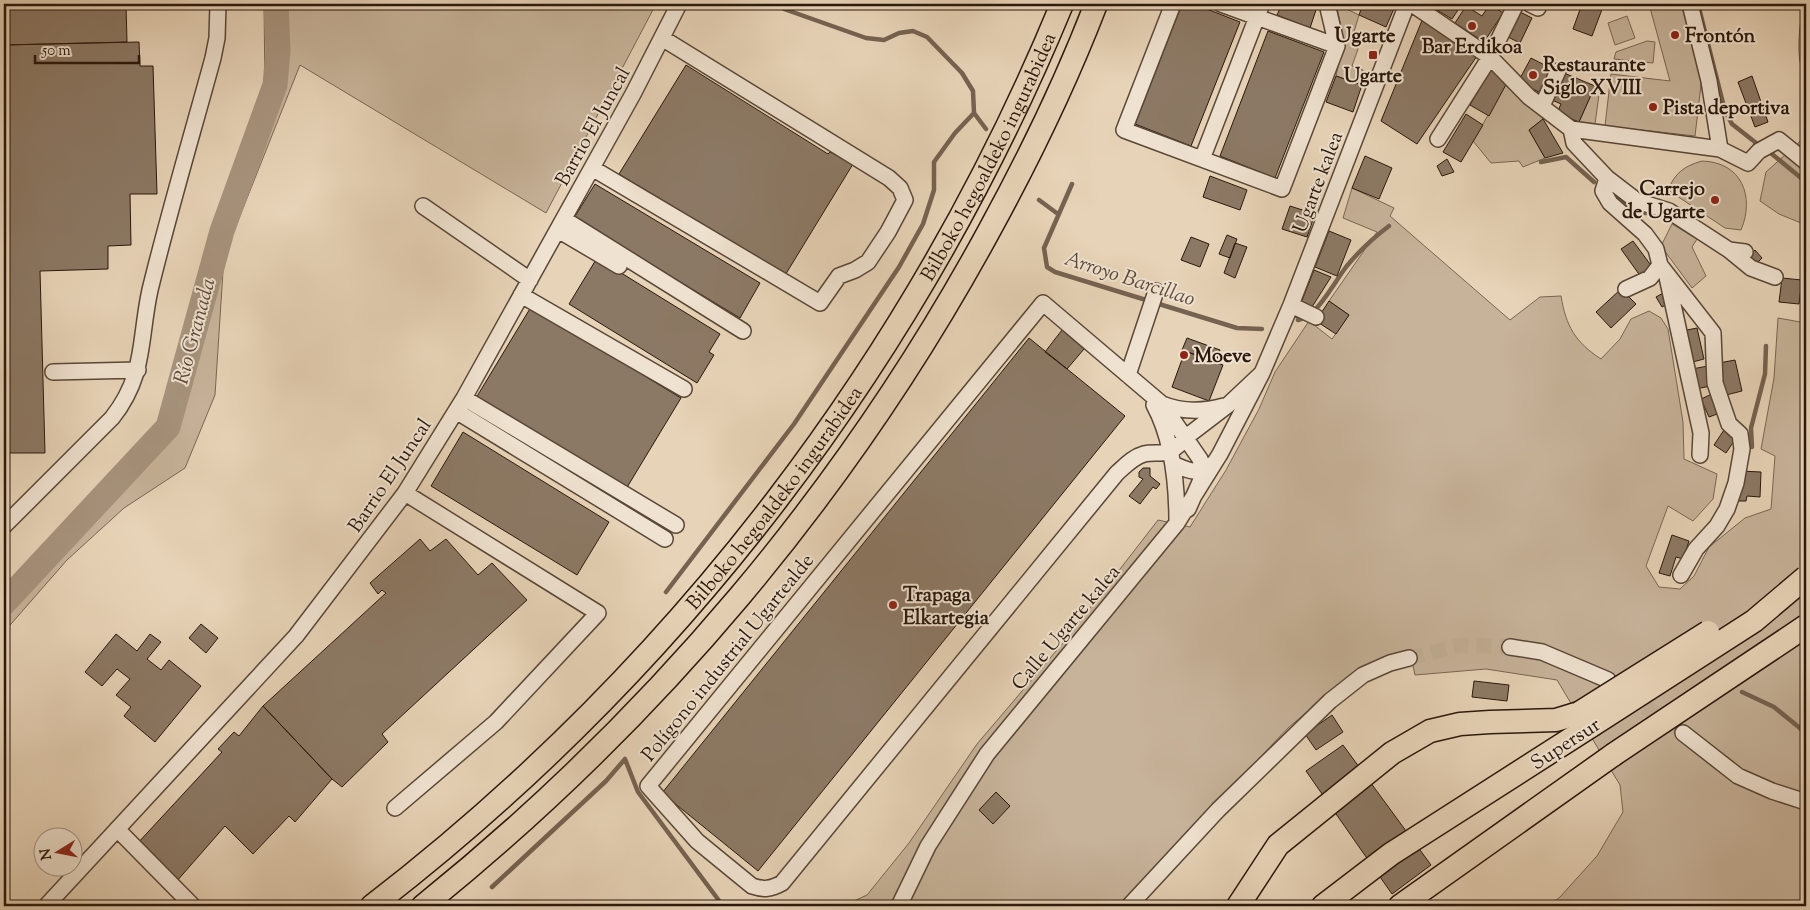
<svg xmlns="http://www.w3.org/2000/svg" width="1810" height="910" viewBox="0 0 1810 910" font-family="'Sorts Mill Goudy',serif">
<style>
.green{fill:#c7b39a;stroke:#786653}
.water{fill:#a7937d;stroke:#756250}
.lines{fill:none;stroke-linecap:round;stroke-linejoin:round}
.stream{stroke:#756250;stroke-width:4.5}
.river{stroke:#a7937d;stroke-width:25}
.building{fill:#8c7965;stroke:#2a180c}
.minor-tunnel{stroke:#c1ae95;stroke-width:15;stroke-dasharray:15 8;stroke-linecap:butt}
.minor-casing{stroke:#594737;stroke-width:18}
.highway-casing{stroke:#2a180c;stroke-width:25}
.minor{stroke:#efe2d0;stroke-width:15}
.highway{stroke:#e7d3b7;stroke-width:22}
.highway-bridge-casing{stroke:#2a180c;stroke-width:25;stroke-linecap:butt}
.highway-bridge{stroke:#e7d3b7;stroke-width:22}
.poi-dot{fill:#8f2418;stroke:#efe2d0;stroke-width:2}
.labels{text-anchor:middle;stroke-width:4;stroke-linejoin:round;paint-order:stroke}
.poi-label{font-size:20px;font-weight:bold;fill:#2a180c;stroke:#efe2d0;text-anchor:start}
.street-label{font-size:20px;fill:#2a180c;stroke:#efe2d0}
.neighbourhood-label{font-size:21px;font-weight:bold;fill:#2a180c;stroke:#efe2d0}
.water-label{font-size:21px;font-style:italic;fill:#5c4939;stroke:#efe2d0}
</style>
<rect width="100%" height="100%" fill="#e7d3b7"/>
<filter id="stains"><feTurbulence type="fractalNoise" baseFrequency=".004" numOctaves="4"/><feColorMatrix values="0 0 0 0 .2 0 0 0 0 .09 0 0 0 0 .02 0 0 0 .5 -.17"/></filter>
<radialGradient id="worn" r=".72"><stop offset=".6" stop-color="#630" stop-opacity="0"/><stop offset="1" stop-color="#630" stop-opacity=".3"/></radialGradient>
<!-- green -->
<path class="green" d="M264 4H271L275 84 284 51V4H656L546 213 300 65 224 256 215 395 185 468 124 508 67 560 4 632V594L143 443 164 417 213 229 265 92Z
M1336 4 1359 15 1354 32 1358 49 1352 66 1363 70 1358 84 1336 76 1344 40Z
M1649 4H1682L1699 67 1701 85 1695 136 1605 126 1611 74 1670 81Z
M1803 4H1806V79C1794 58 1800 27 1803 4Z
M1627 16 1635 38 1615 45 1608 23Z
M1647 41 1655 42 1653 63 1614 59 1616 52Z
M1509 79 1543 119 1529 130 1545 158 1523 167 1519 161 1491 163 1473 141Z
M1595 86 1600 87 1595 124 1579 122Z
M1806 136V225L1779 214 1760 201 1766 172Z
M1702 161C1742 162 1755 197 1741 230L1725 228 1668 190C1675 173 1684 166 1702 161Z
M1352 188 1394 208 1390 216 1510 320 1540 297 1561 296C1566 326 1575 342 1601 359L1620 339 1631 319 1649 311 1661 318 1668 329 1683 422 1684 459 1717 474 1713 499 1693 521 1668 506 1646 566 1659 587 1680 589 1694 576 1709 547 1745 518 1771 509 1775 456 1761 449 1774 378 1778 318 1806 323V906H1548L1560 897 1597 856 1623 812 1620 785 1557 680 1486 669 1415 675 1410 652 1324 698 1289 727 1125 898 1124 906H843L867 895 909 843 977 744 1062 644 1158 520 1190 527 1226 470 1259 409 1275 372 1309 321 1332 339 1349 315 1329 301 1377 232 1343 218Z
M1672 224 1697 239 1692 247 1706 276 1692 288 1661 246Z"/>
<!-- water -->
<path class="water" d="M271 4H284V51L275 85Z"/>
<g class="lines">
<!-- stream -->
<path class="stream" d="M779 4 784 9 866 38 884 40 899 33 913 31 927 37 962 73 973 91 974 113 986 129
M1698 4 1725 111 1732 124 1760 146
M1767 150 1806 182
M1541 162 1566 157 1594 182
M1072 184 1044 248 1047 267 1055 272 1237 328 1262 329
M1613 196 1640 213H1655
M1039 200 1058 214
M1313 312C1326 299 1335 282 1346 267 1359 251 1373 238 1389 226
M1298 320 1307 317
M1752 447 1751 428 1765 374 1766 346
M666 592 794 424 899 267 923 224 934 190V162L955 133 974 113
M1742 692 1774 707 1806 733
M492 887 606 781 625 759 638 792 723 906"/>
<!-- river -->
<path class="river" d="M4 603 168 427 222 231 275 85 278 51 276 4"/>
</g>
<!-- building -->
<path class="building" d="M4 4H126L127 42 4 45Z
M1182 4H1194L1240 22 1191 146 1135 124Z
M1282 4H1318L1310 28 1277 15Z
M1363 4H1396L1386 27 1359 15Z
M1427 4H1462L1452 19Z
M1490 4 1503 13 1484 42 1455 23 1466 6 1482 16Z
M1582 4H1604L1592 36 1573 29Z
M1612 4H1629L1626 10Z
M1518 11 1532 18 1520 43 1506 36Z
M1423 18 1477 56 1417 144 1381 121Z
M1268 31 1324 52 1275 178 1220 156Z
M139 42 140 66H153L157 194H130L131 245 108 246V269L40 271 45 453H4V45Z
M1531 58 1552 69 1541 93 1518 82Z
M686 65 828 154 830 152 853 164 784 277 764 261 619 174Z
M1485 65 1509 79 1489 116 1470 105 1481 86 1474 83Z
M1564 73 1595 86 1579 122 1557 113 1561 104 1552 100Z
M1336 76 1362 85 1353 112 1326 102Z
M1752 76 1768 122 1755 127 1738 82Z
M1466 114 1483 125 1461 162 1443 152Z
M1543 119 1563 153 1545 158 1529 130Z
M1365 156 1392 168 1379 199 1352 188Z
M1447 159 1454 172 1442 176 1437 166Z
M1210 176 1247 190 1240 210 1203 197Z
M595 184 760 283 740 318 574 218Z
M1290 206 1315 214 1307 237 1282 229Z
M1329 231 1351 240 1337 276 1315 267Z
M1227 235 1237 239 1230 258 1219 254Z
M1191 237 1209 244 1200 267 1181 260Z
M1633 241 1653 268 1641 277 1621 249Z
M1235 243 1247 247 1235 278 1224 273Z
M1755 250 1762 258 1755 265 1748 257Z
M597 258 720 334 709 352 714 355 697 383 569 304Z
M1314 270 1331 277 1312 307 1301 303Z
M1782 278 1802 280 1799 304 1779 302Z
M1621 289 1636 304 1611 328 1596 312Z
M1665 292 1671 302 1662 307 1656 297Z
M1329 301 1349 315 1336 334 1316 321Z
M531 307 681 398 626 489 476 398Z
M1697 328 1704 359 1689 363 1682 331Z
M1062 330 1084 349 1067 369 1045 352Z
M1029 338 1125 416 758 871 662 793Z
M1187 338 1220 350 1216 362 1182 350Z
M1185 351 1223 365 1209 401 1172 387Z
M1735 360 1742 391 1726 395 1719 363Z
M1708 366 1711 386 1695 389 1692 369Z
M1712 394 1720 413 1709 417 1701 399Z
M1724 430 1736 438 1726 453 1714 445Z
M463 432 609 522 577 575 431 486Z
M1143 468H1150V476L1160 484 1156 489 1153 487 1140 504 1129 496 1143 479 1139 477V472Z
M1740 471 1761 472 1760 497 1747 496 1746 501H1738Z
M1672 535 1689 541 1683 559 1676 557 1670 576 1659 573Z
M420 539 430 551 446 539 478 575 492 563 527 600 382 734 388 742 342 787 332 779 263 706 386 593 382 590 378 594 370 583Z
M201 624 218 638 206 653 189 638Z
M116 634 137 651 150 634 161 642 147 659 161 670 169 660 201 686 155 742 124 716 131 707 116 695 130 679 117 669 102 686 85 672Z
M1474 681 1509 685 1507 701 1472 697Z
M263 706 332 779 295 822 289 816 253 854 225 826 176 882 136 845 222 752 218 749 234 732 239 736Z
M1332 715 1343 732 1316 750 1305 734Z
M1343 745 1431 865 1392 894 1306 771Z
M996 792 1010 806 993 824 979 810Z"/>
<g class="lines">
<!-- minor-tunnel -->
<path class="minor-tunnel" d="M1409 658 1462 645 1510 647
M1626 694 1683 733"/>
<defs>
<path id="minor" d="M1173 4 1124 130 1282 189 1337 46 1327 4
M1221 4 1337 46
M1412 4 1490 57 1529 97 1571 129 1720 149 1748 163 1759 151 1779 140 1806 162
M1530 4 1538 8
M1690 4 1709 81 1720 149
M1542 106 1558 71
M1571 129 1574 143 1607 178 1637 201 1669 211 1729 250 1745 252
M1438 139 1490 57 1516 4
M1202 159 1262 4
M592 168 820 303 839 276 855 270 868 262 888 232 905 200 900 188 889 178 662 38
M1607 178 1603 191 1610 203 1645 234 1656 249 1660 265 1713 333 1715 383 1729 424 1740 434 1742 449 1736 483 1727 509 1717 526 1696 549 1681 575
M423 206 530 280
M564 219 743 331
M558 230 619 266
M1729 250 1751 268 1775 277
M1667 277 1701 433 1700 455
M1626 289 1650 278 1660 265
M521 295 684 389
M1291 305 1316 317
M53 372 138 370
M1128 375 1156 291
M464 398 676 525
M1162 404C1182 412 1202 412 1224 406
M1154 405C1173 440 1177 484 1177 523
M456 411 665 539
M1173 464C1185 469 1199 477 1210 465
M1188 509 1200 482 1203 470 1200 459 1162 404 1043 303 648 786 697 841 752 886C764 890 771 889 782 883L1117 473C1125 466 1133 457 1144 454 1151 452 1160 454 1168 452 1176 450 1184 439 1190 434L1228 405 1262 373
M4 526 112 418C146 375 139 340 150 290 169 212 192 135 213 58L217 38 218 4
M1510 647 1542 652 1608 680
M1683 733 1738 776 1772 791 1806 802
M395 808 496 722 598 613 405 493
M117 829 193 906
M46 906 296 636 405 493 464 398 633 94 679 4
M899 906 928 846 987 754 1177 523 1220 454 1262 373 1291 305 1407 4
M1129 906 1218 810 1330 701 1363 675 1390 663 1409 658"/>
<g id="highway">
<path id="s1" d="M372 906C677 671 915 360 1062 4"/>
<path d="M423 906C654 720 847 492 989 231 1029 158 1066 82 1096 4"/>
<path d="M1238 906 1278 845 1392 753 1430 731 1460 724 1490 722 1556 720 1579 713"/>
<path d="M1323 906 1391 854 1591 726"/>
<path d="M1400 906 1613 755"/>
</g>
</defs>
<!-- minor casing -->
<use href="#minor" class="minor-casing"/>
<!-- highway casing -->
<use href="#highway" class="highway-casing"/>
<!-- minor -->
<use href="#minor" class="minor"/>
<!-- highway -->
<use href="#highway" class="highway"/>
<defs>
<path id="highway-bridge" d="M1579 713 1708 632
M1591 726 1754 621 1806 577
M1613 755 1806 626"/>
</defs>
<!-- highway-bridge casing -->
<use href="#highway-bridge" class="highway-bridge-casing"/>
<!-- highway-bridge -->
<use href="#highway-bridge" class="highway-bridge"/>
</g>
<!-- markers -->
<g class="poi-dot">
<circle cx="1472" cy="26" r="5"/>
<circle cx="1675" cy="35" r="5"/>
<rect x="1368" y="50" width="10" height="10" rx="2.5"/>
<circle cx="1533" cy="75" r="5"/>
<circle cx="1653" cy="107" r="5"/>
<circle cx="1715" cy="200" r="5"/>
<circle cx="1184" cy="355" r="5"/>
<circle cx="893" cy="605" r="5"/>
</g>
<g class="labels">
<!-- poi labels -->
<g class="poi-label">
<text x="1685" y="42">Frontón</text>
<text x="1472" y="53" text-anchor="middle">Bar Erdikoa</text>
<text x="1543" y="71">Restaurante<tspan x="1543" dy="23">Siglo XVIII</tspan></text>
<text x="1373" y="82" text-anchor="middle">Ugarte</text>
<text x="1663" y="114">Pista deportiva</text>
<text x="1705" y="195" text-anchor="end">Carrejo<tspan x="1705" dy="23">de Ugarte</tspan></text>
<text x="1194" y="362">Moeve</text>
<text x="903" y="601">Trapaga<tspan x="903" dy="23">Elkartegia</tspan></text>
</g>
<!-- street labels -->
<g class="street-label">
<text transform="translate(592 126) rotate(-61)" y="7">Barrio El Juncal</text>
<text dy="7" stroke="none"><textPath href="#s1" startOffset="979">Bilboko hegoaldeko ingurabidea</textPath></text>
<text transform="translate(1317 182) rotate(-69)" y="7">Ugarte kalea</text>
<text transform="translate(389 475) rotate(-56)" y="7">Barrio El Juncal</text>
<text dy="7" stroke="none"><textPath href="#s1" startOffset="575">Bilboko hegoaldeko ingurabidea</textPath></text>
<text transform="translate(1065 627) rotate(-50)" y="7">Calle Ugarte kalea</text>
<text transform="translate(727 657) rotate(-51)" y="7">Polígono industrial Ugartealde</text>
<text transform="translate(1565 743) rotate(-33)" y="7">Supersur</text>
</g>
<!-- neighbourhood labels -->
<g class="neighbourhood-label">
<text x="1365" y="42">Ugarte</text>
</g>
<!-- water labels -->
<g class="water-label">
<text transform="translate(1130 278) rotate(18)" y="7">Arroyo Barcillao</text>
<text transform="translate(194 331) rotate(-75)" y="7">Río Granada</text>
</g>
</g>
<!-- margin -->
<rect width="1810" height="910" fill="none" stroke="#e7d3b7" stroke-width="20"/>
<rect x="5" y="5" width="1800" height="900" fill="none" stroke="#2a180c" stroke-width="2.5"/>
<rect x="10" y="10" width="1790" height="890" fill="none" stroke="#2a180c"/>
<!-- north arrow -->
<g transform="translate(58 852) rotate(260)"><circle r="24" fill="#efe2d0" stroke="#a09182"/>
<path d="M0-4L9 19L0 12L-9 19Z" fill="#8f2418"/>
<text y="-8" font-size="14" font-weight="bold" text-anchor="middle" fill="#2a180c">N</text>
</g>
<!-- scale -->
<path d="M35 55v8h104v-8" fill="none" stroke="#2a180c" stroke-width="2.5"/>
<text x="42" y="55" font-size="15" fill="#2a180c" stroke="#efe2d0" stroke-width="4" paint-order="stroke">50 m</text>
<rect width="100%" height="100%" filter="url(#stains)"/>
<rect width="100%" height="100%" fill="url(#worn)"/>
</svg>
